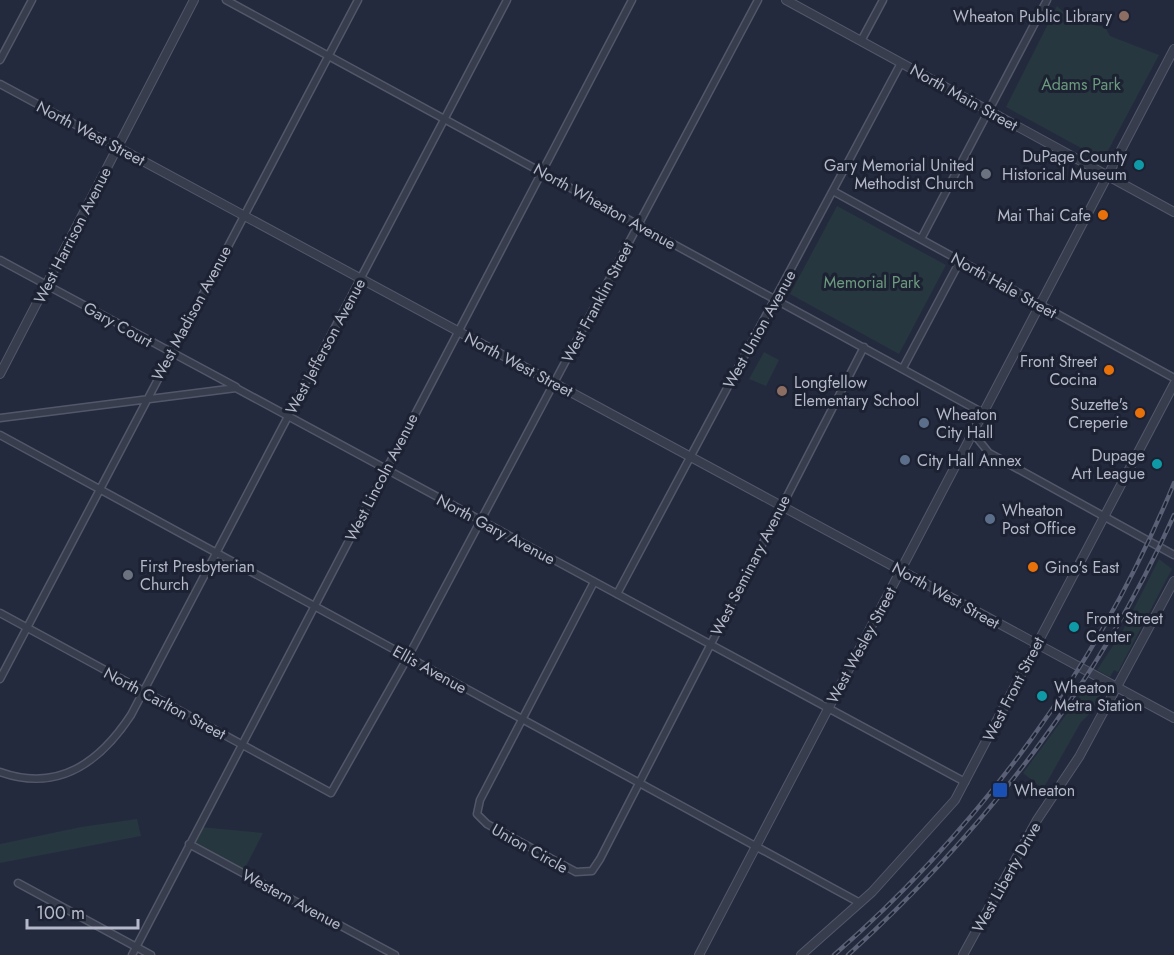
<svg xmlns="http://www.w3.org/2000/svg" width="1174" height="955" viewBox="0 0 1174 955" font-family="Jost,sans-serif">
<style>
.green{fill:#26373f}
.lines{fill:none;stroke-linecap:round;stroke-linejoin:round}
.minor-casing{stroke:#535869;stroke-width:9}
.tertiary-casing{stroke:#535869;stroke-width:10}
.minor{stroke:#383d4e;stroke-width:6}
.tertiary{stroke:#383d4e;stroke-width:8}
.rail-casing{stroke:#5a6075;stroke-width:4.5}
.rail{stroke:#1d2233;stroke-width:2;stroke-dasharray:7;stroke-linecap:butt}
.education-dot{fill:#8d6e63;stroke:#1d2233;stroke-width:2}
.culture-dot{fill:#0f9aa8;stroke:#1d2233;stroke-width:2}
.worship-dot{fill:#6b7280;stroke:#1d2233;stroke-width:2}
.food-dot{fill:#e8710a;stroke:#1d2233;stroke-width:2}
.service-dot{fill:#5c6f8a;stroke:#1d2233;stroke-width:2}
.transit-dot{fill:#1a4fb4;stroke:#1d2233;stroke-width:2}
.labels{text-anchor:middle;stroke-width:6;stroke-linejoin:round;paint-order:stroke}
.poi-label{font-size:16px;fill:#b4b8c9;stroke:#1d2233;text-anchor:start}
.park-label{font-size:16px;fill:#6b9a7e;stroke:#1d2233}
.street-label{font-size:16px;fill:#b4b8c9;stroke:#1d2233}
</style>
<rect width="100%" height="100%" fill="#242a3e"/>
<!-- green -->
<path class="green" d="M1057 6C1071 20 1085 24 1105 27L1110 36 1159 55 1103 160 1006 107Z
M837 206 946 265 899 354 790 294Z
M764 352 779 360 766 386 749 379Z
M1159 559 1172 569 1118 672 1114 670 1110 677 1097 670 1122 632Z
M1088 685 1102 692 1091 712 1081 722 1043 789 1023 773Z
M137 819 141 836 0 863V844L81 827Z
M200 827 263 833 244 870 193 842Z"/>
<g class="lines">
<defs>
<path id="minor" d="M226 0 983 413
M861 41 883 0
M0 60 32 0
M0 84 117 147
M833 191 1174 378
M921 239 1047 0
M0 260 236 387
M903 368 960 261
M0 418 236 388 965 782
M973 433 989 453 1174 555
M0 435 860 903
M594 582 480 800 477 814 487 824 576 872 592 871 600 859 864 347
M617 594 901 63
M0 613 331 793 408 657 758 0
M0 679 358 0
M0 772C59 793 100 762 131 715L507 0
M189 844 395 955
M18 883 151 955
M132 955 632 0"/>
<path id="tertiary" d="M786 0 1174 212
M117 147 1174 718
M0 374 194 0
M699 955 1174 49
M801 955 872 892 955 800 1174 384
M963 955 1037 820 1079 757 1174 581"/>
</defs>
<!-- minor casing -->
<use href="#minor" class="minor-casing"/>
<!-- tertiary casing -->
<use href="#tertiary" class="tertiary-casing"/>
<!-- minor -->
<use href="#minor" class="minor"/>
<!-- tertiary -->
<use href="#tertiary" class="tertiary"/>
<defs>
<path id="rail" d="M834 955C981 827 1100 664 1174 483
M848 955C984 832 1099 683 1174 515"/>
</defs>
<!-- rail casing -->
<use href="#rail" class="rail-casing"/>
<!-- rail -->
<use href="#rail" class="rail"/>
</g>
<!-- markers -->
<g class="education-dot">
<circle cx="1124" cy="16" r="6"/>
<circle cx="782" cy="391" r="6"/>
</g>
<g class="culture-dot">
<circle cx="1139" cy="165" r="6"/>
<circle cx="1157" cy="464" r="6"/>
<circle cx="1074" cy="627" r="6"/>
<circle cx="1042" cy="696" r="6"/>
</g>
<g class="worship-dot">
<circle cx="986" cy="174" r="6"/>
<circle cx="128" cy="575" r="6"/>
</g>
<g class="food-dot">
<circle cx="1103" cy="215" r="6"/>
<circle cx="1109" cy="370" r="6"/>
<circle cx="1140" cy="413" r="6"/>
<circle cx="1033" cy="567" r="6"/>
</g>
<g class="service-dot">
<circle cx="924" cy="423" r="6"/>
<circle cx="905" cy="460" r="6"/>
<circle cx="990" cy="519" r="6"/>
</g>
<rect class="transit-dot" x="992" y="782" width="16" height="16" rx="3"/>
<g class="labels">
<!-- poi labels -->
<g class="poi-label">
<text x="1112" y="22" text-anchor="end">Wheaton Public Library</text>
<text x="1127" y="162" text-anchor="end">DuPage County<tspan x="1127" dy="18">Historical Museum</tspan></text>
<text x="974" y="171" text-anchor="end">Gary Memorial United<tspan x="974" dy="18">Methodist Church</tspan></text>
<text x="1091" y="221" text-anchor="end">Mai Thai Cafe</text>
<text x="1097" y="367" text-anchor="end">Front Street<tspan x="1097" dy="18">Cocina</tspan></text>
<text x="794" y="388">Longfellow<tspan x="794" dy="18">Elementary School</tspan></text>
<text x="1128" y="410" text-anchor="end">Suzette's<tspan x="1128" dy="18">Creperie</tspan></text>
<text x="936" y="420">Wheaton<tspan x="936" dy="18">City Hall</tspan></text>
<text x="1145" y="461" text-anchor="end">Dupage<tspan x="1145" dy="18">Art League</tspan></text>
<text x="917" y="466">City Hall Annex</text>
<text x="1002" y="516">Wheaton<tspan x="1002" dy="18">Post Office</tspan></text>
<text x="140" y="572">First Presbyterian<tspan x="140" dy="18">Church</tspan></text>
<text x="1045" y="573">Gino's East</text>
<text x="1086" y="624">Front Street<tspan x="1086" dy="18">Center</tspan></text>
<text x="1054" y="693">Wheaton<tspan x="1054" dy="18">Metra Station</tspan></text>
<text x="1014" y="796">Wheaton</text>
</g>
<!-- park labels -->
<g class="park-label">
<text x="1081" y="90">Adams Park</text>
<text x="872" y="288">Memorial Park</text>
</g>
<!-- street labels -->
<g class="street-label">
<text transform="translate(964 97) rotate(29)" y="6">North Main Street</text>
<text transform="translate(91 133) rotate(28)" y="6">North West Street</text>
<text transform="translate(605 206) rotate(29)" y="6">North Wheaton Avenue</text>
<text transform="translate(72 235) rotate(-63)" y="6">West Harrison Avenue</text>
<text transform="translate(1004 285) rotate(29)" y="6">North Hale Street</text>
<text transform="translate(597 302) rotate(-62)" y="6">West Franklin Street</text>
<text transform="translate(191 313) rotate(-62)" y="6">West Madison Avenue</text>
<text transform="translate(118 324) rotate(29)" y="6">Gary Court</text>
<text transform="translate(759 329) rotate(-61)" y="6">West Union Avenue</text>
<text transform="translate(325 346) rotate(-62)" y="6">West Jefferson Avenue</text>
<text transform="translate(519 364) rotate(28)" y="6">North West Street</text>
<text transform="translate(381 477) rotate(-63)" y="6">West Lincoln Avenue</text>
<text transform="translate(496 529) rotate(28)" y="6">North Gary Avenue</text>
<text transform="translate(750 565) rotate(-63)" y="6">West Seminary Avenue</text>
<text transform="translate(946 595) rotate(29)" y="6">North West Street</text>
<text transform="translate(861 645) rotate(-62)" y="6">West Wesley Street</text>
<text transform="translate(430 669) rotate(29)" y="6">Ellis Avenue</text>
<text transform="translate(1013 689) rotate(-63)" y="6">West Front Street</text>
<text transform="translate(165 703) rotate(28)" y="6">North Carlton Street</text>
<text transform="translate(530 848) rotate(29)" y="6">Union Circle</text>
<text transform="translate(1006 877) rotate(-61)" y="6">West Liberty Drive</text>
<text transform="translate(292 899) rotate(28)" y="6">Western Avenue</text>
</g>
</g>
<!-- scale -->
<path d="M27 919v9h111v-9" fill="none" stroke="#b4b8c9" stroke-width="3"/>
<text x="36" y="919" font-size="18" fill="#b4b8c9" stroke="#1d2233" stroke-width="4.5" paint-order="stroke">100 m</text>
</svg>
